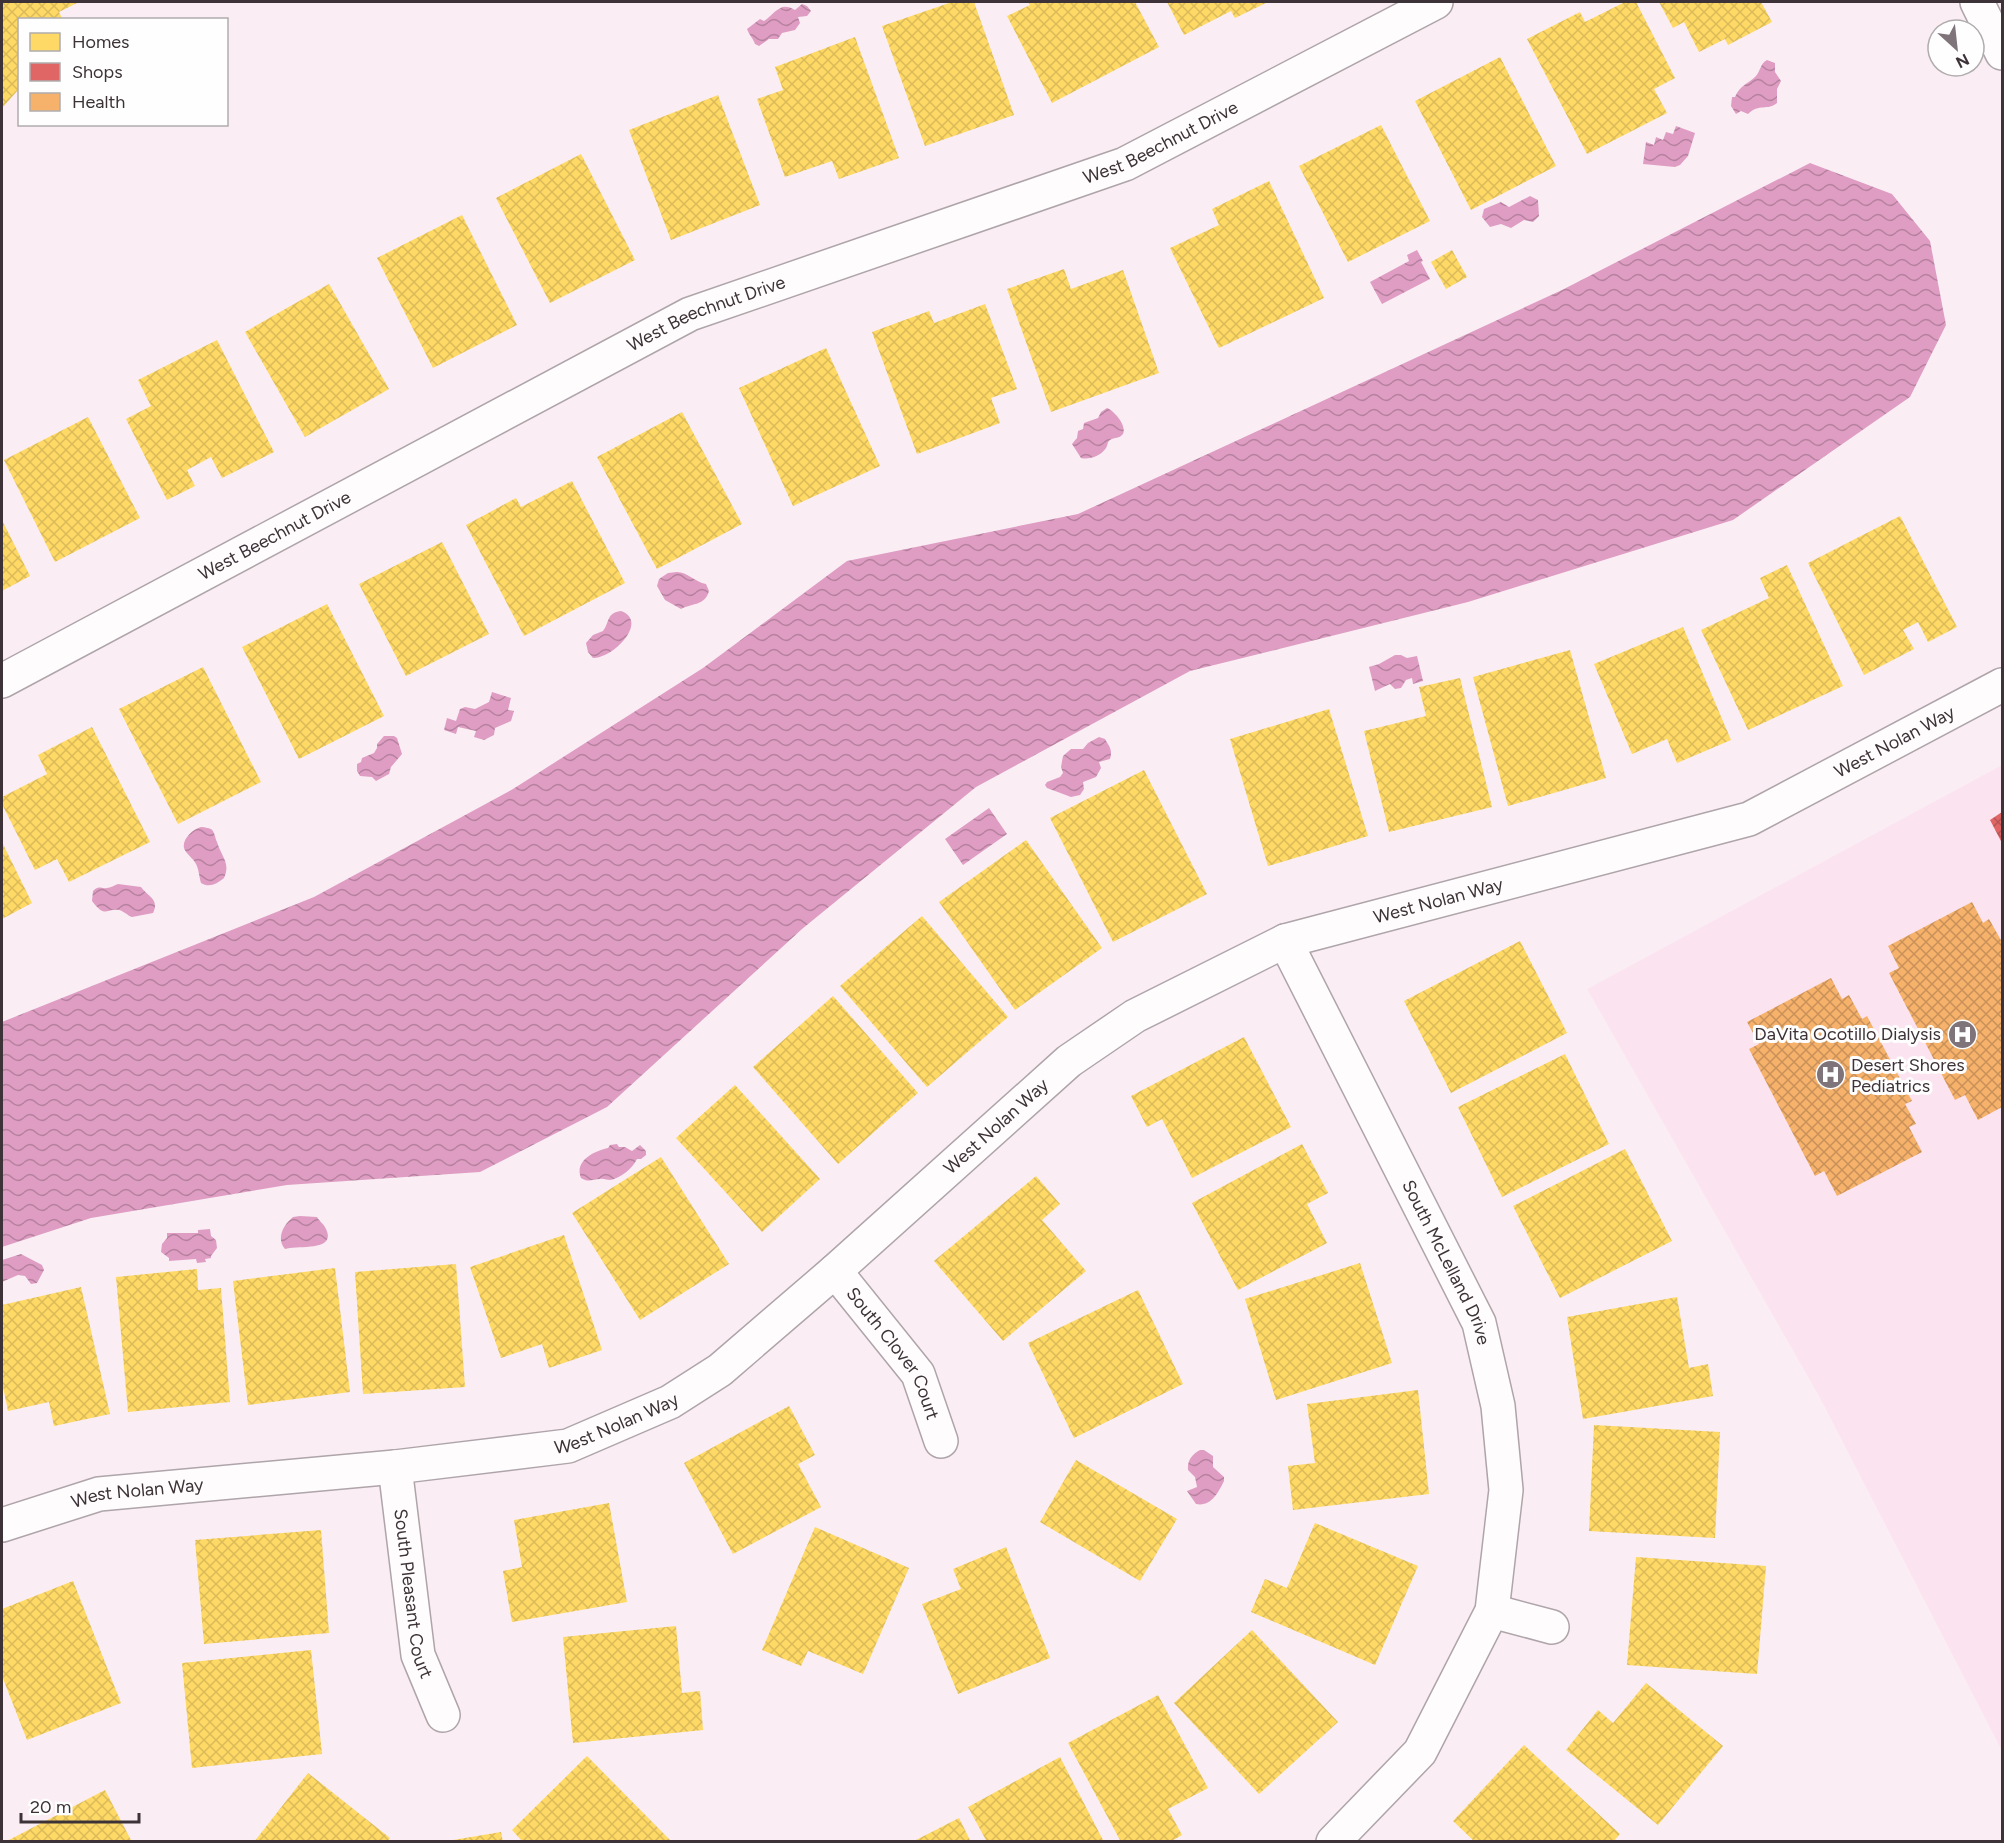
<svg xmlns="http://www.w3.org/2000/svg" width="2004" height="1843" viewBox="0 0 2004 1843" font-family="Figtree,sans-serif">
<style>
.built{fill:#fbe4f0}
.water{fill:url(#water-waves)}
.homes{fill:url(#homes-cross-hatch)}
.shops{fill:url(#shops-cross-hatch)}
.health{fill:url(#health-cross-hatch)}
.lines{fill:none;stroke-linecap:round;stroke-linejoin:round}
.minor-casing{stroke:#aea4a9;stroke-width:36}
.minor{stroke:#fefcfd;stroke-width:33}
.labels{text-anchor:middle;stroke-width:6;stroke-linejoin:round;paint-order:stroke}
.street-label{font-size:18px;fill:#3c3237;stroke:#fefefe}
.poi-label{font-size:18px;fill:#3c3237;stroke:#fefefe;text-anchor:end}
</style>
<defs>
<pattern id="water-waves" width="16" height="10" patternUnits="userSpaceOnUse" patternTransform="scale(1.5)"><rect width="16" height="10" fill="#df9dc3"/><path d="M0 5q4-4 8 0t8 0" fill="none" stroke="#b6819f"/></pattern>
<pattern id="homes-cross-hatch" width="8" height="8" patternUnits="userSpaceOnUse" patternTransform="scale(1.5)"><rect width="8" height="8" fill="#ffd966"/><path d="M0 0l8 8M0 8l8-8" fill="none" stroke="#dbbb59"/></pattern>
<pattern id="shops-cross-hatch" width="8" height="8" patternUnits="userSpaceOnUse" patternTransform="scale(1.5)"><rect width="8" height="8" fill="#e06666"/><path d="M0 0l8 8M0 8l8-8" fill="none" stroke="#b75555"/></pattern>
<pattern id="health-cross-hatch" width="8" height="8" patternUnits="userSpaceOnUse" patternTransform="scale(1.5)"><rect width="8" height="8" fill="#f6b26b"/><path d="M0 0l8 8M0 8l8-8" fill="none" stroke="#c89159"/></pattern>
</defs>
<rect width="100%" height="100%" fill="#faeef4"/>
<!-- built -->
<path class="built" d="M2002 765V1751L1820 1398 1587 989Z"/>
<!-- water -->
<path class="water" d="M802 4 807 6 811 11 807 16 798 17 800 23 795 30 782 33 778 39H769L759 46 755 44C753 38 749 35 747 29L760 19 764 21C776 13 780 1 795 10Z
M1767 60 1775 63V72L1781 81 1777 89V103C1768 111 1759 103 1748 114L1741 111 1736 114 1731 106 1732 97H1735C1740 85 1748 84 1756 76 1761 70 1760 64 1767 60Z
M1676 126 1695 133 1688 156 1680 165 1675 167 1643 164 1646 142 1654 145 1656 137 1663 140 1666 132 1673 134Z
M1810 163 1892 194 1930 241 1946 325 1910 397 1733 520 1468 602 1190 671 976 787 802 929 607 1107 480 1172 287 1185 91 1218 2 1247V1022L314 897 513 789 703 668 847 561 1078 514 1562 290Z
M1530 196 1538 200 1539 216 1533 222 1524 220 1511 228 1501 224 1490 227 1482 217 1484 209 1501 202 1509 207Z
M1417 250 1423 261 1421 262 1430 279 1382 304 1370 282 1409 261 1407 255Z
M1107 408C1114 411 1127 425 1123 434 1119 439 1115 437 1110 440 1107 442 1108 445 1106 448 1101 456 1089 460 1081 458L1072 444 1077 438 1078 431 1083 429 1084 423 1098 418 1101 412Z
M677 572C687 572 695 582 706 584L709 591C705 606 692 603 681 609L665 600 657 586 659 579 668 573Z
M621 611C649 621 614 658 593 658L588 652 586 643 593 635 603 631C610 622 606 613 621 611Z
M1395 655H1401L1407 658 1417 656 1423 681 1413 684 1412 678 1406 680 1401 688 1395 689 1390 684 1375 691 1369 667 1379 664Z
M492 692 511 698 508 710 514 711 511 721 495 728 494 735 484 740 474 737 476 731 458 727 456 734 444 730 447 718 456 721 460 709 465 707 475 709 489 702Z
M384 736H394L397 738 402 754 391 767 389 774 376 781 372 777 360 776 357 771V764L361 762 362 758 374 753 377 748V744Z
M1099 737 1105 739C1109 746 1113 750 1110 759L1099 762 1101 768 1096 777 1083 782 1084 789 1080 795 1071 797 1047 788 1045 785 1047 782 1060 777 1063 773 1061 767 1063 756 1071 749H1083L1088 743Z
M989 808 1007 834 963 865 945 839Z
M201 827C203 827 209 828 211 829 215 832 215 838 217 842 221 856 231 863 224 878 217 884 209 888 201 883 199 876 199 870 196 864 193 858 186 854 184 848 182 839 193 829 201 827Z
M118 884 141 887C147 896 160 899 153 913L132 917C128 916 124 911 119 910 105 908 106 919 92 901L93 891C99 885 100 889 107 888 110 888 115 885 118 884Z
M617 1144 619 1147H625L632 1151 640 1145 646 1151V1155L641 1159H637C632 1169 621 1178 610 1180 607 1180 603 1178 600 1179 592 1179 589 1183 581 1178 574 1161 594 1151 608 1148L610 1145Z
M300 1216 317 1217C319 1221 324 1224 326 1229 337 1252 297 1245 285 1249 276 1239 283 1225 293 1217Z
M210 1229 211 1236 216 1240 217 1248 211 1256V1258L205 1259 206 1262 197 1263 196 1259 169 1261V1258L161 1252 162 1244 167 1238V1233H198V1230Z
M21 1254 42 1265 44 1270 37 1283 31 1284 25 1276 18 1275 2 1282V1260Z
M1200 1450H1204L1213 1456V1467L1224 1477V1481C1218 1493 1211 1507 1196 1504L1187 1491 1197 1487 1195 1477 1188 1470C1187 1461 1192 1454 1200 1450Z"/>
<!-- homes -->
<path class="homes" d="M2 2H79L59 12 63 20H20L19 89 2 108Z
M952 2H974L1014 115 925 146 882 26Z
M1028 2H1135L1159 47 1052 103 1007 16 1030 5Z
M1167 2H1268L1235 18 1231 11 1184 35Z
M1625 2H1636L1675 78 1654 89 1667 113 1587 154 1527 39 1580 12 1585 22Z
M1659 2H1761L1772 22 1728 45 1725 39 1699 52 1684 22 1673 28Z
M855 37 899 158 839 179 832 161 785 177 757 99 783 90 775 67Z
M1500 57 1556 166 1471 210 1415 101Z
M718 95 760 205 671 240 629 130Z
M1381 125 1430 221 1348 262 1299 166Z
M581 154 635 260 550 303 496 198Z
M1269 181 1324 298 1219 348 1170 248 1219 225 1212 209Z
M462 215 517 325 433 368 377 258Z
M1452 250 1467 277 1446 289 1431 262Z
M1064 269 1071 289 1123 270 1159 373 1051 412 1007 289Z
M329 284 389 389 305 437 245 332Z
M985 304 1017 389 991 398 1000 423 917 454 872 332 929 311 934 323Z
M217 340 274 452 222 478 211 457 187 470 195 486 167 500 126 419 151 406 138 380Z
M826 348 880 466 793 506 739 388Z
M682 412 742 524 657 569 597 457Z
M88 417 140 518 55 562 4 460Z
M572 481 625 583 524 636 466 525 516 498 521 507Z
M1900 516 1957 627 1928 642 1918 622 1903 630 1914 649 1864 675 1808 563Z
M2 520 30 576 2 591Z
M442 542 489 634 406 676 359 584Z
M1787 565 1843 686 1748 730 1701 630 1769 598 1760 578Z
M327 604 384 716 299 759 242 647Z
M1683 627 1731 740 1677 763 1667 739 1632 754 1594 664Z
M1570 650 1606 778 1508 806 1473 677Z
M203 667 261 782 178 824 119 709Z
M1460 678 1492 807 1389 832 1364 731 1426 716 1419 687Z
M1329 709 1368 836 1268 866 1230 739Z
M92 727 150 842 69 882 57 859 35 870 2 804V797L47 774 38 755Z
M1144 770 1207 894 1113 942 1050 818Z
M1026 840 1102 948 1015 1010 939 902Z
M2 842 32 903 2 919Z
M922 916 1008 1017 927 1087 840 986Z
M1520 941 1567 1033 1451 1093 1404 1001Z
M833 996 918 1093 838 1164 753 1067Z
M1244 1037 1291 1127 1192 1178 1162 1119 1147 1127 1131 1096Z
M1565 1054 1609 1144 1502 1197 1458 1107Z
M735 1085 820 1179 762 1232 676 1138Z
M1302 1144 1328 1193 1307 1204 1327 1243 1238 1290 1192 1203Z
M1625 1149 1672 1241 1560 1298 1513 1206Z
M661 1157 729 1264 640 1320 572 1213Z
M1036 1176 1060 1204 1042 1220 1086 1271 1003 1341 934 1261Z
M564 1235 602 1350 549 1368 542 1344 501 1358 470 1267Z
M1360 1263 1392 1363 1276 1400 1245 1299Z
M456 1264 465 1387 363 1394 355 1272Z
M335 1268 350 1392 248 1405 233 1281Z
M197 1269 198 1290 221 1288 230 1402 128 1412 116 1277Z
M81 1287 110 1414 54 1426 49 1402 8 1411 2 1382V1305Z
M1138 1290 1183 1384 1074 1438 1028 1343Z
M1677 1297 1689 1368 1708 1364 1713 1396 1583 1419 1567 1317Z
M1418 1390 1429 1494 1293 1510 1288 1466 1315 1463 1307 1404Z
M789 1406 815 1455 798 1464 821 1507 733 1554 684 1463Z
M1594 1425 1720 1432 1715 1538 1589 1531Z
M1076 1460 1177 1519 1140 1581 1040 1522Z
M609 1503 627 1602 512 1622 503 1571 522 1567 514 1520Z
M1315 1523 1418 1566 1375 1665 1251 1612 1265 1579 1287 1588Z
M815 1527 909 1568 863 1674 808 1651 801 1666 762 1650Z
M321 1530 329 1633 204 1644 195 1540Z
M1006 1547 1050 1658 958 1694 922 1604 961 1589 953 1569Z
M1636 1557 1766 1566 1757 1674 1627 1665Z
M73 1581 121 1703 27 1740 2 1676V1609Z
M676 1626 682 1693 700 1691 703 1730 573 1743 563 1637Z
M1252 1630 1338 1722 1259 1794 1174 1703Z
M311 1650 322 1754 192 1768 182 1663Z
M1646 1683 1723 1746 1658 1825 1566 1750 1598 1710 1613 1723Z
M1158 1695 1208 1788 1168 1809 1182 1835 1170 1842H1121L1068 1743Z
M1524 1745 1620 1834 1613 1842H1475L1453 1821Z
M587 1756 672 1842H523L512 1830Z
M1060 1757 1104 1842H987L968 1807Z
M308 1773 390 1838 387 1842H254Z
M105 1790 132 1842H5Z
M959 1818 971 1842H912Z
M501 1832 503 1842H453V1840Z"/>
<!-- shops -->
<path class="shops" d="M2002 812V843L1990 820Z"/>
<!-- health -->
<path class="health" d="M1972 902 1983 923 1989 919 2002 942V1107L1978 1120 1965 1095 1955 1100 1889 973 1899 968 1888 946Z
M1831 978 1842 999 1849 995 1862 1019 1867 1016 1912 1101 1905 1104 1916 1124 1909 1127 1922 1152 1837 1196 1824 1171 1815 1176 1749 1049 1759 1044 1747 1022Z"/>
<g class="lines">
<defs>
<g id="minor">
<path d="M1977 2 2002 53"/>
<path id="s1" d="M2 681 690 314 1125 164 1436 2"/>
<path id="s2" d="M1285 941 1479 1323 1498 1406 1506 1490 1492 1611 1420 1752 1333 1842"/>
<path id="s3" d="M835 1271 918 1374 941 1441"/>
<path id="s4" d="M395 1467 418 1655 443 1715"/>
<path id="s5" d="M2 1525 99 1494 395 1467 568 1446 670 1402 720 1370 835 1271 1069 1061 1135 1016 1285 941 1749 819 2002 685"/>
<path d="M1492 1611 1552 1627"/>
</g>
</defs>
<!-- minor casing -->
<use href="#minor" class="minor-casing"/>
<!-- minor -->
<use href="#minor" class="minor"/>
</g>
<!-- icons -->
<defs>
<symbol id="hospital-disc" viewBox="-11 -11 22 22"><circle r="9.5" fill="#7e7479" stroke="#fefefe"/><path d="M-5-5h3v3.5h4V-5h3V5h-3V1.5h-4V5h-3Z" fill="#fff"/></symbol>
</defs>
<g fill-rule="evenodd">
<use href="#hospital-disc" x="1946" y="1018" width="33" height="33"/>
<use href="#hospital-disc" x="1814" y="1058" width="33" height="33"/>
</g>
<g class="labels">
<!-- street labels -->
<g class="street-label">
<text dy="6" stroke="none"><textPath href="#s1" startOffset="1281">West Beechnut Drive</textPath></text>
<text dy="6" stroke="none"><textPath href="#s1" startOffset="795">West Beechnut Drive</textPath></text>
<text dy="6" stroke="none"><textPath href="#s1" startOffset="309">West Beechnut Drive</textPath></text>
<text dy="6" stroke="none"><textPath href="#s5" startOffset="2102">West Nolan Way</textPath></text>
<text dy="6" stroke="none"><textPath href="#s5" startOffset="1616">West Nolan Way</textPath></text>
<text dy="6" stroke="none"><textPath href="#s5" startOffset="1112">West Nolan Way</textPath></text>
<text dy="6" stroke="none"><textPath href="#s2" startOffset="360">South McLelland Drive</textPath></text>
<text dy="6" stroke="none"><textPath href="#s3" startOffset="102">South Clover Court</textPath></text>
<text dy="6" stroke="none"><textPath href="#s5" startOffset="626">West Nolan Way</textPath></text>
<text dy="6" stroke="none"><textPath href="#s5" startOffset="140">West Nolan Way</textPath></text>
<text dy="6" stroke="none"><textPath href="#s4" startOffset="128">South Pleasant Court</textPath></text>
</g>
<!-- poi labels -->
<g class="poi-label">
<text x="1941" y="1040">DaVita Ocotillo Dialysis</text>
<text x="1851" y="1071" text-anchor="start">Desert Shores<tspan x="1851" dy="21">Pediatrics</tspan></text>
</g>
</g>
<!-- border -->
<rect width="2004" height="1843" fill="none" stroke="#3c3237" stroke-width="6"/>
<!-- legend -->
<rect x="18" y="18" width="210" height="108" fill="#fefefe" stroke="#b0acae" stroke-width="1.5"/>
<rect x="30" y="33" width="30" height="18" fill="#ffd966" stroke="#b0acae" stroke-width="1.5"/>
<text x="72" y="48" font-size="18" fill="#3c3237">Homes</text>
<rect x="30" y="63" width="30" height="18" fill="#e06666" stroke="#b0acae" stroke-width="1.5"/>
<text x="72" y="78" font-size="18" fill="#3c3237">Shops</text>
<rect x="30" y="93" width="30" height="18" fill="#f6b26b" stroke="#b0acae" stroke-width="1.5"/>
<text x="72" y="108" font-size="18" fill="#3c3237">Health</text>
<!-- north arrow -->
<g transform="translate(1956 48) rotate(153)"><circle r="28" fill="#fefefe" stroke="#b0acae" stroke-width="1.5"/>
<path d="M0-4.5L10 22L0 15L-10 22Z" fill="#7e7479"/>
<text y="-9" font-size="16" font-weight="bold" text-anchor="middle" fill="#3c3237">N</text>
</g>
<!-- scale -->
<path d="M21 1813v9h118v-9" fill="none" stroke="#3c3237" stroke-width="3"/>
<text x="30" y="1813" font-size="18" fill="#3c3237" stroke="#fefefe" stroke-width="4.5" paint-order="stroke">20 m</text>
</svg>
